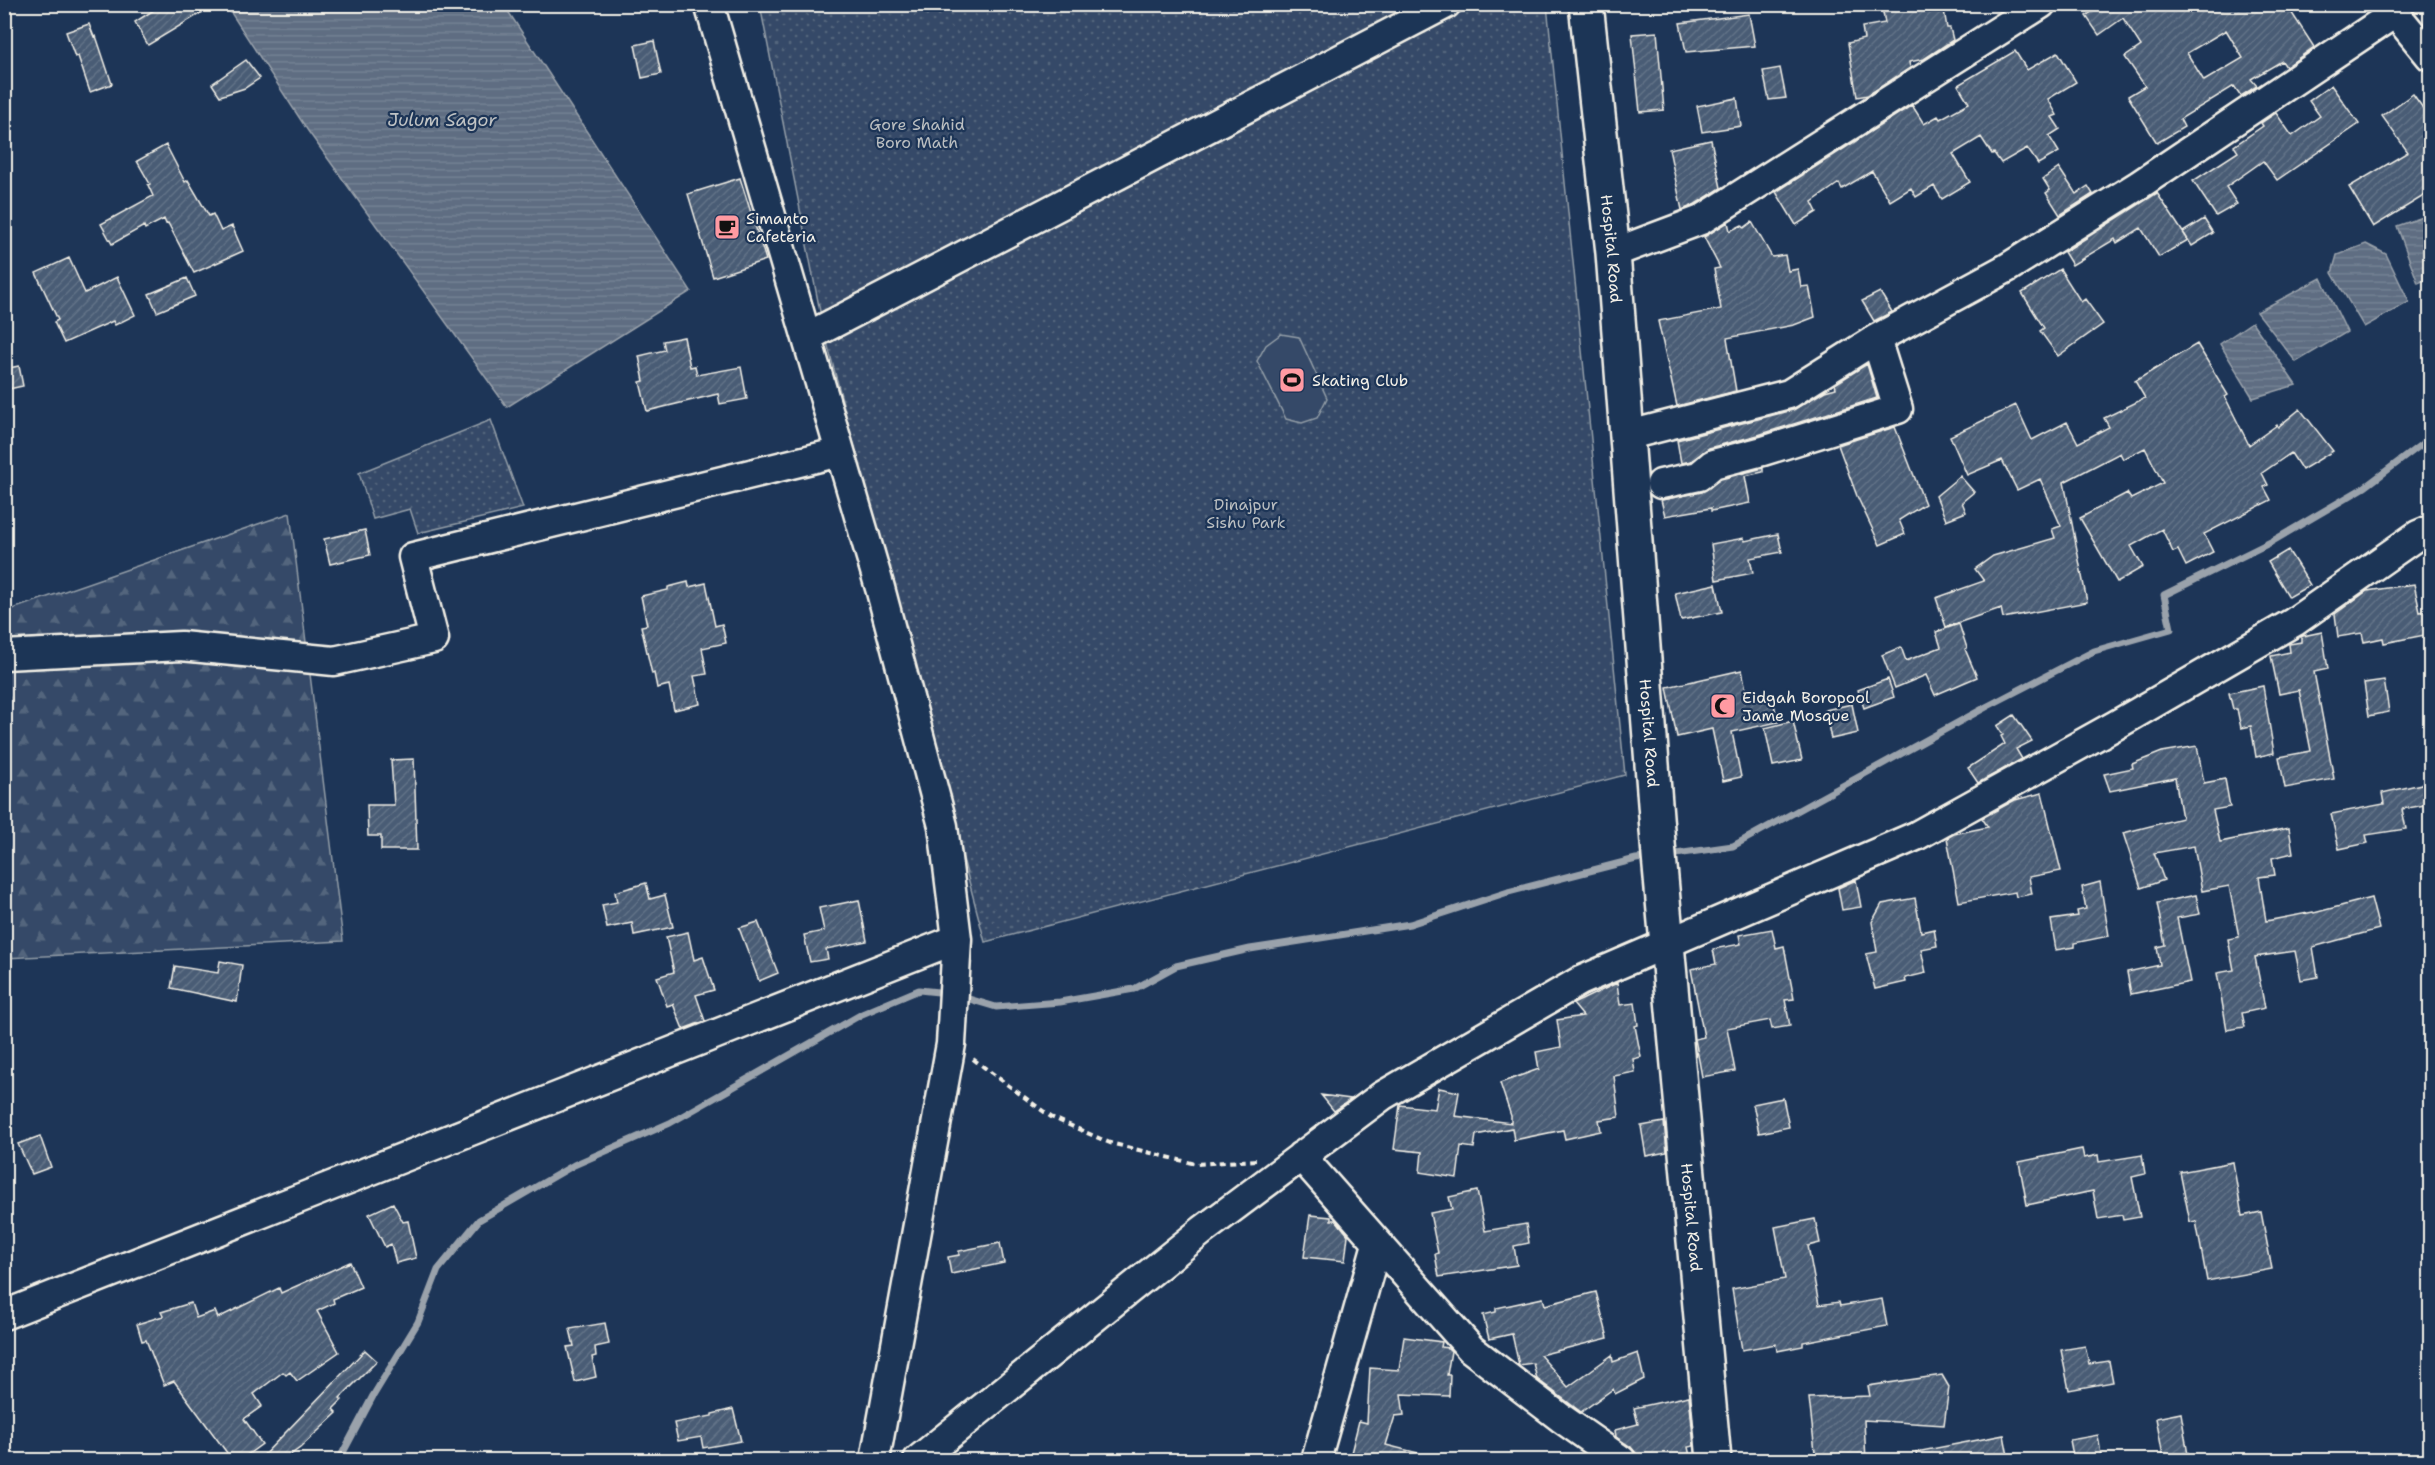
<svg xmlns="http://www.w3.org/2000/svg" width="2435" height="1465" viewBox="0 0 2435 1465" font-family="'Shantell Sans',sans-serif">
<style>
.grass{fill:url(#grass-dots);stroke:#949ea8;stroke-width:1.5}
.forest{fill:url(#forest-firs);stroke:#949ea8;stroke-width:1.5}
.pitch{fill:#354a67;stroke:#949ea8;stroke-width:1.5}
.water{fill:url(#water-rules);stroke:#9aa2ab;stroke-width:1.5}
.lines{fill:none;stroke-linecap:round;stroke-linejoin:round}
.stream{stroke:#9aa2ab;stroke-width:7}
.building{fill:url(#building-hatch);stroke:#f4f1e8;stroke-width:1.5;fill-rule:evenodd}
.minor-casing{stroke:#f4f1e8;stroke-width:33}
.major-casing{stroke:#f4f1e8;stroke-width:38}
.path{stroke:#f4f1e8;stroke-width:4;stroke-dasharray:6 4.5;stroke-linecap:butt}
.minor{stroke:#1d3557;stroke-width:28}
.major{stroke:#1d3557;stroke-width:33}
.labels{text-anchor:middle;stroke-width:4.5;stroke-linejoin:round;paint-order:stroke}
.park-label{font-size:16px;fill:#bbbfc1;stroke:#1d3557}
.poi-label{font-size:16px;fill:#f4f1e8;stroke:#1d3557;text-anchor:start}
.street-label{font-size:16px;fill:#f4f1e8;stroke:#1d3557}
.water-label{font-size:18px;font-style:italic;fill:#c0c3c4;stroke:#1d3557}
</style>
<defs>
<pattern id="grass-dots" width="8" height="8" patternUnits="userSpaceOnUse" patternTransform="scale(1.5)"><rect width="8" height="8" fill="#354a67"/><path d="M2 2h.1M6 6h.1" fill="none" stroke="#53657d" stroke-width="1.8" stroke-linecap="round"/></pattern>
<pattern id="forest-firs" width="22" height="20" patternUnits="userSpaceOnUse" patternTransform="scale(1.5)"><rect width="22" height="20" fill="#354a67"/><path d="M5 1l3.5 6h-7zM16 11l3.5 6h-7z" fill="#53657d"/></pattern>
<pattern id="water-rules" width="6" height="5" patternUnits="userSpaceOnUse" patternTransform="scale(1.5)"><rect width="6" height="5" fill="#5e6d82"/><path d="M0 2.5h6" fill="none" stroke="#768294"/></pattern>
<pattern id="building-hatch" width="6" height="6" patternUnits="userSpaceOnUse" patternTransform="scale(1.5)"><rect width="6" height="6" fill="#485b74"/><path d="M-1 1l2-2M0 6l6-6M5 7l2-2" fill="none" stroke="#637388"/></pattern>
</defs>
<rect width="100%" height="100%" fill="#1d3557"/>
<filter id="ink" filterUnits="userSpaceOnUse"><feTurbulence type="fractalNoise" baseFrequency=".0167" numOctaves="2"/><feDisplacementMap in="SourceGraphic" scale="12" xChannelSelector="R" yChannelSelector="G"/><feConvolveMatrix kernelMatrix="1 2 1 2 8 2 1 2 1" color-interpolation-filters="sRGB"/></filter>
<g filter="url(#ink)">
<!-- grass -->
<path class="grass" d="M760 5H1417L824 332Z
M1475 5H1547L1625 775 985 942 825 335Z
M491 420 523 508 418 533 410 509 373 519 359 473Z"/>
<!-- forest -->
<path class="forest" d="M290 513 343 941 5 958 4 612Z"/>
<!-- pitch -->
<path class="pitch" d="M1281 334 1299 337 1327 398 1317 418 1302 423 1286 419 1257 361 1266 345Z"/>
<!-- water -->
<path class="water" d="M226 5H504L691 291 507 407 308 131Z
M2426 216 2430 227V278L2418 283 2397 226Z
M2366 244 2386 254 2409 302 2364 327 2332 273 2337 255Z
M2321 278 2347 332 2296 362 2257 312Z
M2252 322 2296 385 2253 398 2220 344Z"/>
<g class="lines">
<!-- stream -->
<path class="stream" d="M1669 855 1733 846 1988 706 2094 651 2171 629 2164 595 2271 542 2365 487 2430 438
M959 996 996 1007 1060 1002 1134 989 1176 966 1250 949 1410 924 1508 892 1636 859 1652 857
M339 1460 373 1396 418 1322 438 1270 479 1220 574 1165 670 1123 862 1014 919 990 948 993"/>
</g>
<!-- building -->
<path class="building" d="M163 4H216L148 45 135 22Z
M1900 4H1943L1947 28H1950L1953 40 1924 59 1909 62 1910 68 1868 95 1857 97 1848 43 1864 39 1862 27 1885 23 1882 7Z
M2103 4H2286L2314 47 2286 67 2282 61 2251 79 2257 86 2241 96 2234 86 2180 119 2184 127 2157 143 2128 96 2145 86 2125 57 2141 46 2123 18 2099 35 2086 16ZM2226 30 2243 58 2204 81 2187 53Z
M1749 14 1755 46 1686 52 1680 23Z
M89 24 94 37 96 36 112 84 90 92 78 56 75 57 66 32Z
M1657 32 1664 110 1640 112 1632 34Z
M654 41 661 74 642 78 635 45Z
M2015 51 2027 70 2058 52 2076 82 2048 99 2057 115 2052 117 2060 129 2049 136 2059 152 2038 164 2027 148 2001 163 1994 153 1992 154 1981 137 1953 154 1970 182 1942 199 1934 186 1916 197 1911 188 1890 201 1872 171 1842 189 1839 183 1812 202 1817 212 1796 225 1776 192 1912 105 1924 124 1938 116 1940 119 1969 103 1958 85Z
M246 60 260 78 245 88 220 96 212 84Z
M1780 68 1786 98 1769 100 1763 71Z
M2331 85 2359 124 2277 180 2263 161 2226 187 2237 204 2216 216 2193 181 2238 152 2234 146 2263 126 2261 123 2276 113 2292 136 2320 116 2309 101Z
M2413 94 2430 118V192L2373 227 2349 187 2408 152 2382 116Z
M1737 98 1741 126 1702 132 1697 106Z
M1711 140 1721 188 1694 205 1682 210 1669 149Z
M166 145 185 182 188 180 209 216 213 214 221 231 232 226 243 251 194 273 168 223 166 224 164 219 145 229 144 226 112 244 101 224 153 196 148 185 150 184 137 161Z
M2059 168 2076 194 2088 186 2093 194 2060 215 2046 193 2050 190 2043 179Z
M740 178 766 260 713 277 688 194Z
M2157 193 2188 240 2159 257 2141 228 2117 243 2115 239 2072 265 2064 252Z
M2204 219 2213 233 2192 246 2183 232Z
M1728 222 1730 231 1742 225 1744 228 1752 222 1772 257 1785 255 1788 271 1798 269 1801 287 1809 286 1815 317 1794 325 1727 338 1736 391 1677 406 1658 321 1721 309 1714 269 1720 268 1704 237Z
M69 258 85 293 117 277 135 315 115 325 113 321 64 343 54 322 58 320 36 273Z
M2060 269 2081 302 2085 299 2103 324 2058 356 2040 331 2044 328 2022 293Z
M187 278 195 296 157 312 149 294Z
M1880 292 1892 312 1874 321 1862 301Z
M684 337 690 367 695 366 697 375 741 367 747 399 720 404 718 394 647 411 640 382 644 381 639 356 665 350 663 341Z
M2197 344 2228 395 2225 397 2249 445 2277 425 2278 427 2300 409 2333 451 2302 470 2291 453 2262 473 2268 485 2264 487 2271 500 2204 534 2213 552 2186 566 2178 550 2173 552 2162 529 2131 546 2143 567 2117 582 2080 518 2127 493 2131 499 2163 483 2145 448 2123 459 2120 453 2064 482 2087 602 2003 618 2001 608 1946 627 1936 598 1984 581 1975 569 1993 556 2055 538 2052 529 2061 526 2040 479 2017 490 2002 460 1967 475 1950 436 2016 405 2032 440 2067 422 2078 443 2109 427 2104 418 2145 398 2135 381Z
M1867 364 1877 398 1758 435 1709 448 1691 461 1681 463 1677 440 1793 410 1825 391 1836 388 1835 384Z
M19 366 23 386 4 390V369Z
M1895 427 1925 504 1899 520 1905 534 1880 545 1857 496 1838 445Z
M1763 468V472L1745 476 1750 503 1711 511V508L1665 516 1661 500 1702 492 1721 479Z
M1960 476 1974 492 1962 502 1966 512 1946 520 1936 496Z
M365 530 370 555 330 564 324 539Z
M1778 534 1782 552 1750 558 1753 573 1716 580 1711 544 1744 538 1745 541Z
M2288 550 2310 585 2289 597 2268 562Z
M688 582 689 587 706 583 715 626 722 624 726 643 702 648 707 674 694 676 700 704 674 710 669 685 657 688 654 673 652 674 641 626 647 625 641 596 668 590V587Z
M1716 584 1722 612 1681 620 1675 593Z
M2414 584 2420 612 2430 610V634L2384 643 2383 638 2364 642 2362 633 2338 637 2335 614 2367 591Z
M1959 624 1967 648 1965 649 1977 677 1935 695 1926 675 1895 688 1882 655 1901 647 1906 661 1941 647 1936 632Z
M2322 632 2328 669 2314 672 2334 779 2285 788 2279 757 2311 751 2299 690 2279 694 2271 656 2290 652 2289 644 2301 642V637L2303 636Z
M1742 670 1748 700 1772 695 1778 722 1732 732 1741 777 1723 781 1712 729 1677 737 1667 687Z
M1888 679 1894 697 1864 708 1858 690Z
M2384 680 2389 712 2369 716 2364 683Z
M2263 686 2274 753 2256 757 2251 726 2241 728 2237 709H2233L2229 693Z
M1852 704 1858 733 1831 739 1825 710Z
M2014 715 2032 741 2016 749 2022 759 1978 783 1968 768 2005 744 2001 736 2003 735 1997 726Z
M1793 721 1802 760 1773 766 1765 728Z
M2197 746 2204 783 2225 779 2230 807 2213 810 2220 842 2289 828 2293 853 2272 858 2275 875 2259 877 2266 921 2313 912 2314 913 2371 898 2379 929 2313 947 2318 977 2301 980 2295 951 2255 957 2265 1008 2242 1013 2245 1027 2227 1030 2217 973 2234 970 2228 939 2239 937 2229 886 2202 891 2194 846 2154 853 2164 880 2141 888 2123 833 2182 818 2175 778 2110 791 2104 774 2133 768 2132 764 2162 752Z
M414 759 417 850H381V836H368L367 805H394L391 760Z
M2430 782V804L2402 809 2406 829 2366 835 2368 843 2339 849 2331 814 2384 804 2382 793Z
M2042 793 2061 871 2029 877 2032 894 2016 897 2015 892 1959 902 1947 838 1954 834 1988 827 1982 818 2015 800Z
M1856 880 1861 907 1842 910 1838 888Z
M2100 882 2109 936 2074 943V947L2056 950 2051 920 2078 916 2077 911 2086 909 2082 887Z
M646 883 650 899 665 895 673 927 634 935 632 923 607 928 602 905 617 902 615 892Z
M2196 895 2200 914 2177 918 2190 982 2131 994 2127 972 2160 965 2157 947 2165 945 2157 903Z
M1915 898 1921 932 1934 929 1937 946 1921 949 1926 973 1905 978 1906 982 1875 989 1866 954 1877 952 1872 922 1882 904Z
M859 900 867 941 826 949 828 959 810 962 804 935 824 931 819 908Z
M758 922 778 973 759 981 739 928Z
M1772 929 1776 948 1784 946 1794 999 1785 1000 1790 1026 1772 1029 1770 1020 1727 1028 1735 1071 1702 1077 1695 1039 1704 1037 1691 969 1716 964 1713 949 1741 944 1739 935Z
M688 932 694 960 703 957 714 990 696 995 705 1021 683 1029 673 1004 667 1006 657 977 674 972 666 937Z
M220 961 242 965 237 1002 171 988 175 966 218 973Z
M1617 983 1620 1005 1635 1003 1638 1025 1635 1026 1641 1057 1633 1059 1635 1072 1614 1076 1619 1117 1599 1120 1601 1131 1565 1139 1563 1130 1514 1140 1512 1128 1476 1135 1474 1148 1461 1146 1457 1178 1420 1172 1422 1152 1394 1149 1400 1105 1435 1109 1439 1088 1459 1092 1455 1116 1511 1123V1116L1500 1083 1539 1069 1536 1052 1561 1047 1557 1020 1583 1016 1573 1004Z
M1321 1095 1351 1099 1334 1111Z
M1783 1098 1789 1127 1759 1133 1753 1104Z
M1664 1122 1667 1152 1646 1156 1641 1126Z
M40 1136 51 1167 32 1174 18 1144Z
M2082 1149 2084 1158 2098 1155 2099 1162 2142 1155 2145 1174 2132 1177 2140 1217 2123 1220 2122 1215 2098 1219 2093 1191 2027 1205 2019 1162Z
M2233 1162 2242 1216 2261 1212 2272 1269 2207 1281 2196 1221 2190 1222 2180 1172Z
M1477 1191 1485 1231 1526 1224 1529 1243 1514 1246 1517 1265 1439 1277 1435 1254 1438 1253 1430 1213 1452 1209 1449 1197Z
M393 1203 403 1222 408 1221 416 1258 396 1263 391 1244 385 1247 369 1214Z
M1310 1215 1331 1217V1220H1336L1348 1235 1345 1261 1304 1257Z
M1815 1219 1820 1243 1808 1246 1819 1305 1839 1302 1840 1306 1882 1299 1887 1326 1803 1342V1346L1777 1351 1776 1344 1742 1350 1732 1289 1785 1279 1775 1227Z
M1000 1243 1004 1263 951 1274 948 1257 959 1255V1251Z
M350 1262 361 1287 333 1299 334 1303 317 1311 339 1352 297 1381 290 1372 286 1375 283 1372 254 1394 262 1406 244 1419 262 1444 239 1461H233L174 1381 164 1385 146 1340 142 1341 137 1324 163 1316 161 1312 191 1303 196 1318 215 1311 218 1318 279 1288 281 1293Z
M1596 1292 1608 1338 1540 1355 1568 1387 1612 1355 1613 1362 1638 1353 1644 1379 1615 1394 1613 1389 1581 1412 1537 1379 1533 1363 1519 1365 1512 1334 1489 1339 1483 1315 1496 1312V1308L1543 1298 1545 1305Z
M605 1323 609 1344 595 1347 596 1356 592 1357 596 1377 575 1382 567 1347 574 1346 570 1329Z
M1404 1337 1442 1342 1441 1347 1448 1348 1451 1351 1447 1375H1450L1449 1396 1401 1394 1404 1415 1395 1416 1386 1445 1422 1454V1461H1349L1359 1421 1367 1423 1370 1368 1399 1370Z
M2085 1346 2089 1364 2109 1361 2113 1382 2069 1390 2061 1350Z
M365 1350 377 1361 340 1398 342 1400 333 1409 337 1413 300 1448 282 1461H258Z
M1942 1375 1949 1387 1944 1425 1864 1420 1866 1461H1816L1809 1398 1870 1396 1868 1386Z
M1689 1396 1694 1446 1688 1447 1691 1461H1637L1636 1453 1631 1447 1616 1437 1615 1430 1638 1424 1634 1408Z
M733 1409 741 1441 703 1448 701 1437 678 1441 674 1423 712 1416V1414Z
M2181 1413 2189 1461H2164L2156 1418Z
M2004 1435 2009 1461H1917L1916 1452Z
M2098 1435 2102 1461H2074L2070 1440Z"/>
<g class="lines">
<defs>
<path id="minor" d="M709 4 880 588 943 826 957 939 951 1044 875 1460
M1613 253 1701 220 2041 4
M807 337 1446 4
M1625 436 1789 394 1876 339 2007 268 2139 185 2395 13 2430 56
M1661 484 1699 476 1713 464 1763 451 1898 409 1876 339
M4 655 181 646 334 661 434 639 413 557 840 452
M1301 1156 1471 1349 1561 1418 1621 1460
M4 1315 957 939
M918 1460 1203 1230 1382 1096 1580 981 1916 836 2116 725 2294 622 2418 535 2430 530
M1316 1460 1377 1244"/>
<g id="major">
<path id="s1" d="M1586 4 1613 253 1659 856 1714 1460"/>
</g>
</defs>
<!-- minor casing -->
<use href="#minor" class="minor-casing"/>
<!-- major casing -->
<use href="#major" class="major-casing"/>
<!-- path -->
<path class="path" d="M973 1059 1051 1117 1110 1143 1196 1164 1256 1160"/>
<!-- minor -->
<use href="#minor" class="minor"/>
<!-- major -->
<use href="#major" class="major"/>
</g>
</g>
<!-- icons -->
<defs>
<symbol id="cafe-square" viewBox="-11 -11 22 22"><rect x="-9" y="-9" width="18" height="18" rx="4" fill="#ff9aa2" stroke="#1d3557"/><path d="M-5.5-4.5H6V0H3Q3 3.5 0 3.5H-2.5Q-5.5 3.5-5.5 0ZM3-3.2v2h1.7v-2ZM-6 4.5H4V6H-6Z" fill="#111"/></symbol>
<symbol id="stadium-square" viewBox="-11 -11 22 22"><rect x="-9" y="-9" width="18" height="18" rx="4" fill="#ff9aa2" stroke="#1d3557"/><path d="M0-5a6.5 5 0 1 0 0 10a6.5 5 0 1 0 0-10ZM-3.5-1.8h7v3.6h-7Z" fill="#111"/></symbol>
<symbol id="mosque-square" viewBox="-11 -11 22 22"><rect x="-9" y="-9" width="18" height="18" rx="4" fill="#ff9aa2" stroke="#1d3557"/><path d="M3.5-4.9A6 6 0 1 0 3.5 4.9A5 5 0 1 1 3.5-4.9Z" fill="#111"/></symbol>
</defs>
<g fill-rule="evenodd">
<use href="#cafe-square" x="712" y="212" width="30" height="30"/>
<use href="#stadium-square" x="1277" y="365" width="30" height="30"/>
<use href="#mosque-square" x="1708" y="691" width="30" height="30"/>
</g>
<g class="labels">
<!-- park labels -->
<g class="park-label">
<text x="917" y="130">Gore Shahid<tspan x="917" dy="18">Boro Math</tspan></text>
<text x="1246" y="510">Dinajpur<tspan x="1246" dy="18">Sishu Park</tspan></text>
</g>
<!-- poi labels -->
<g class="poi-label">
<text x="746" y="224">Simanto<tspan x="746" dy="18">Cafeteria</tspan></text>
<text x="1312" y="386">Skating Club</text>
<text x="1742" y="703">Eidgah Boropool<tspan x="1742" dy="18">Jame Mosque</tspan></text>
</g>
<!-- street labels -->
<g class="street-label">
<text dy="6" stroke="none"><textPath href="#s1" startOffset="246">Hospital Road</textPath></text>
<text dy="6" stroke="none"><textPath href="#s1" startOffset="732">Hospital Road</textPath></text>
<text dy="6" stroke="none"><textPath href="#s1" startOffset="1218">Hospital Road</textPath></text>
</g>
<!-- water labels -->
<g class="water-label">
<text x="442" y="126">Julum Sagor</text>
</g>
</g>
<!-- margin -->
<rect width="2435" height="1465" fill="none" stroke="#1d3557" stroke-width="24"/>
<rect x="12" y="12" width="2411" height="1441" fill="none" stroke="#f4f1e8" stroke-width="2" filter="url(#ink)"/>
</svg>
